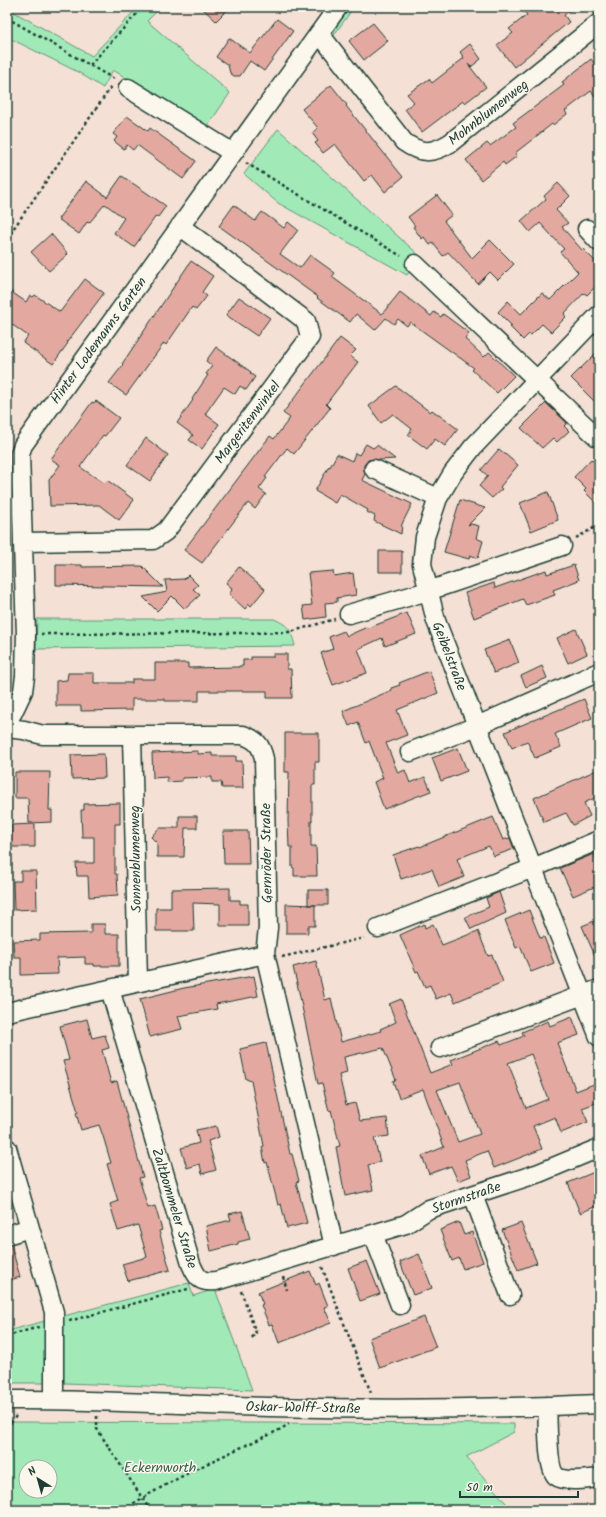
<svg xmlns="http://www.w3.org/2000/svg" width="606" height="1517" viewBox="0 0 606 1517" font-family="Kalam,sans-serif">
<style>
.green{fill:#a1eab8;stroke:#609476;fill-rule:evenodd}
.building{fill:#e3a9a0;stroke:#1f3d34;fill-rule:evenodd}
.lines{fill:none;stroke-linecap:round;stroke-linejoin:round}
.minor-casing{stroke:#1f3d34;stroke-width:21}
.path{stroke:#1f3d34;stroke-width:2.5;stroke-dasharray:3 3;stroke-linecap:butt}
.minor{stroke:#fbf7ec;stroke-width:18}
.labels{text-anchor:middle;stroke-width:3;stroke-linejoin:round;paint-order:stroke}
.street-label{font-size:14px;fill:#1f3d34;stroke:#fbf7ec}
.park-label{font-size:14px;fill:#39604e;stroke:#fbf7ec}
</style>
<rect width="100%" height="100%" fill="#f4e0d5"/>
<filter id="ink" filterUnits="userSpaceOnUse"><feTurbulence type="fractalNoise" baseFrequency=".025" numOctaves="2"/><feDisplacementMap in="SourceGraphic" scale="8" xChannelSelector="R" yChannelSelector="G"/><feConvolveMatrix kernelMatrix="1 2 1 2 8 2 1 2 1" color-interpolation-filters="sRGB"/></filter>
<g filter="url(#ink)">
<!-- green -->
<path class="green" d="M138 7H161L147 21 230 93 207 127 113 70 103 88 78 72 7 37V8L92 56Z
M347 7H354L334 35C335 23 340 16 347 7Z
M278 129 420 256 407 275 278 203 244 174Z
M37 619H274C290 626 291 630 295 646L36 649Z
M189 1283 193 1296 215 1289 252 1390 66 1383H7V1331Z
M7 1422 514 1424V1432L466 1457 512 1510H7ZM26 1467H50V1491H26Z"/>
<!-- building -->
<path class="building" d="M201 7H230L216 21Z
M520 7H574L564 15 569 22 514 67 497 45 513 33 509 29 527 15Z
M277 19 293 31 264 71 250 61 240 76H234L230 73 228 65 216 57 229 38 250 53Z
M373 23 388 41 364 60 349 41Z
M470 44 481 59 471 67 468 64 486 87 465 103 463 101 422 132 405 109 414 102 407 94 429 79 432 83 464 58 460 52Z
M591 59 599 69V101L591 91 565 111 567 114 553 125 552 124 515 153 517 156 505 165 503 162 481 180 466 160 487 143 490 146 516 127 513 123 564 85 562 82Z
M331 85 347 105 346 106 403 177 385 192 372 175 364 181 335 144 323 153 315 143 318 141 312 133 318 128 302 109Z
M127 116 148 131 150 128 196 161 183 179 137 145 133 150 127 145 124 149 114 141 117 137 113 134Z
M122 176 166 206 158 217 156 216 134 247 114 233 124 218 105 204 89 223 87 222 79 234 58 219 86 181 107 197Z
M558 183 570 196 556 210 568 223 562 227 582 250 583 249 599 265V283L587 295 584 293 564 314 566 317 551 332 542 324 531 335 529 334 523 340 510 327 512 326 498 312 508 301 521 314 542 293 550 300 578 272 560 252 564 249 540 223 530 232 521 221 546 199 544 196Z
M437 195 452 215 444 221 472 258 490 240 514 264 498 280 490 272 478 284 448 252 443 256 433 243 430 245 424 237 422 239 413 227 415 226 408 217Z
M234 205 255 221 262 212 284 228 288 222 298 230 280 254 300 268 310 255 335 273 332 277 382 314 400 292 431 316 434 312 441 317 443 314 469 333 465 339 484 357 489 352 514 376 497 393 472 370 474 368 410 322 407 326 398 319 394 324 386 318 375 330 356 314 350 322 317 298 318 297 219 226Z
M51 234 68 254 49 271 31 252Z
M191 261 213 276 202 292 207 296 196 310 192 307 166 345 164 343 126 395 109 383 123 365 122 364Z
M85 279 104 293 67 342 68 343 53 364 23 343 28 336 7 321V289L26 302 30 295 33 297 35 295 60 312Z
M239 297 270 318 257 336 226 315Z
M340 338 356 350 350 356 358 362 326 404 330 408 294 454 287 448 265 477 267 478 259 489 266 494 255 509 248 503 202 563 184 550 270 436 274 439 290 418 283 413Z
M216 347 251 372 250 373 255 377 246 390 240 386 235 394 224 387 205 414 219 424 202 449 189 440 193 435 177 423 193 400 192 399 208 375 206 374 212 366 206 361Z
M599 350V406L571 378Z
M396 386 430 412 432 410 458 429 445 446 435 439 427 449 408 435 412 429 393 414 381 423 369 406Z
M96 401 119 418 105 436 103 435 80 467 104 483 107 480 134 500 119 520 99 505 50 506 49 480 60 465 51 459 92 402 94 403Z
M546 403 567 423 564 426 569 431 557 442 553 438 542 448 521 428Z
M146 438 168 455 150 481 127 465Z
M366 444 373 448 377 445 395 459 379 460 373 459 368 460 364 465V470L365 474 362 480 412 504 402 524 401 534 374 521 375 516 367 512 368 510 340 494 335 503 315 491 329 466 330 467 337 454 352 461 355 453 359 455Z
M499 449 518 465 500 487 502 489 492 498 479 486 488 476 481 470Z
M591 459 599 467V506L584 491 586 489 574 477Z
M548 492 558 520 531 531 520 503Z
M460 500 485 508 468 525 471 524 479 526 476 538 483 541 478 558 470 555 469 559 444 552Z
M379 551H402V572H379Z
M56 565H82V567L142 566 163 587 56 585Z
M574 565 579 580 553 590 555 595 526 605 523 599 474 618 465 593 494 583 495 588 546 570 547 574Z
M239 567 265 589 251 606 249 604 245 609 229 594 232 590 231 589 232 588 226 583Z
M333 571 334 576 353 573 356 595 337 598V602L325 603 326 617 305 620 303 606 312 605 308 573Z
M188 575 198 585 193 589 200 595 185 609 172 596 157 611 143 597 167 592 165 580 184 579Z
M407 613 416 634 385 646 382 638 358 649 367 673 333 685 321 653 333 649 329 637 344 631 347 636 367 627 368 628Z
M576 629 587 654 568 663 557 638Z
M510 640 519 663 494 673 484 650Z
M273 654H287V669H291L292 698H267V691H199V701H165V699H132V710L81 711V706H56V681L67 680 68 673H94V683H132V679H155V663H188V668L239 667V666H243V660H251V657H273Z
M542 666 547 678 526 687 521 676Z
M429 671 438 693 397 710 407 735 386 743 398 773 405 770 410 783 425 777 431 791 384 809 374 782 383 778 369 741 366 743 358 722 349 726 343 711 392 690 391 688 400 685 399 683Z
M584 699 592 718 555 734 561 747 535 758 527 741 512 748 505 732Z
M285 733H319V762H315V785H312V821H311V846H316L317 876H294V868L292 867V847H289L288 821 289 772H285Z
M458 748 467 771 441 781 432 758Z
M198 751V754L212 753V756H236V761H242L243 788H222L221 782H212V777L182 778V781L167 782V777L153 778 152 753Z
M104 754 105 778 72 779 71 755Z
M599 769V796L584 803 590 816 573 825 566 813 544 822 534 798Z
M15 772H50L49 810H52V822L29 823 28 798H15Z
M120 803V824H115V874H117L118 895 89 897 88 876H77L76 863H94V837H82L81 810H84V804Z
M179 816H197V828H185L184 857H157V843L151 837 159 828H179Z
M493 817 503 840 510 838 514 849 494 856 489 846 457 859 464 877 439 887 432 869 401 879 393 855 419 846 420 847Z
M35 824V847H11V825Z
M223 831H248L249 864H224Z
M594 854 599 864V885L573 896 560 868Z
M21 871H36L37 909 14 910 13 881H21Z
M230 888V900H240V904H248V926H220V904L193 903 194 931H156V908H171V889Z
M308 890H328V905H308Z
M499 892 506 913 471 929 465 917 489 907 486 898Z
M286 904 315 905V926H308V933H286Z
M529 910 540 938 544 937 554 963 531 972 520 946 516 948 505 920Z
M599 919V965L582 926Z
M91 924H105V934H119V966H94V964H85V957L57 958 58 974 21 975V957H14L13 941 40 940V934L91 933Z
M424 924 425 928 433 924 442 945 478 931 488 956 492 955 503 982 455 1002 451 993 436 999 430 985 425 987 418 971 416 972 400 935Z
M316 961 325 1000 331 998 341 1042 381 1031 380 1029 396 1022 389 1004 401 999 430 1073 453 1064 451 1060 499 1041 501 1045 524 1036 522 1032 548 1021 550 1026 572 1017 579 1035 557 1043 576 1091 599 1082V1102L582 1108 588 1122 561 1133 555 1117 533 1126 542 1149 494 1168 487 1151 465 1160 471 1176 458 1181 451 1166 429 1174 422 1156 444 1147 423 1089 399 1098 393 1081 396 1080 383 1048 344 1057 347 1073 339 1075 346 1105 355 1103 360 1121 387 1118 389 1136 374 1138 380 1162 368 1165 373 1190 345 1196 336 1147 340 1146 331 1110 329 1111 322 1083 318 1084 299 992 293 967ZM531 1054 548 1099 526 1108 508 1063ZM460 1082 480 1134 458 1142 437 1090Z
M254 976 258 996 216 1004 217 1009 178 1016 182 1029 150 1037 140 999 184 988Z
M87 1019 92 1038 105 1035 109 1048 102 1050 111 1083 117 1081 143 1177 139 1178 148 1208 155 1206 162 1230 159 1231 170 1270 128 1281 122 1264 147 1257 138 1225 118 1231 110 1204 118 1201 107 1164 111 1163 103 1136 99 1125 81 1130 76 1113 78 1112 63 1061 69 1060 60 1026Z
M266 1043 290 1154H292L299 1181 296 1182 307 1223 287 1228 281 1204 278 1205 267 1162 265 1163 262 1147 264 1146 251 1081 246 1079 240 1049Z
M216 1126 219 1137 208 1141 216 1170 202 1174 200 1164 187 1168 181 1148 199 1143 196 1130Z
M599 1170V1205L580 1213 568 1183Z
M242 1211 250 1239 238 1242V1244L211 1251 206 1226 231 1220 229 1214Z
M459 1222 464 1235 472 1232 483 1262 463 1269 459 1258 452 1261 440 1230Z
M521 1223 537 1263 518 1270 502 1230Z
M7 1245H11L20 1277 7 1281Z
M419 1254 432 1288 413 1295 400 1262Z
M367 1261 380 1294 360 1301 348 1268Z
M310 1271 316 1285 319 1283 328 1306 324 1307 331 1323 279 1343 272 1324 269 1325 261 1305 263 1304 258 1292Z
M424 1317 436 1347 380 1368 369 1338Z"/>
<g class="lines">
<defs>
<path id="minor" d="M319 33 404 142C421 154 432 154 450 143L599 23
M128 88 233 153
M587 229 599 242
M415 264 597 437
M599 315 473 447 453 473 438 498 425 537 422 564 436 621 599 1037
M374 469 438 498
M23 542 153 540 166 531 310 337 306 321 180 226
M349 614 428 591 562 546
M7 722 13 712 23 691 25 676 26 634 20 454 23 445 338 7
M7 728 24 730 43 735H243C257 740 261 745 264 759L268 928 265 954 334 1246
M132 736 138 982
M410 752 477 726 599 672
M378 928 533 868 599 840
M110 989 191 1264C197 1278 200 1283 216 1281L406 1224 429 1209 539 1173 599 1148
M7 1012 265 954
M440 1048 599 989
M7 1148 54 1312V1400
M473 1195 510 1295
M373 1234 400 1305
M7 1235 30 1228
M7 1400C95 1399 182 1405 270 1407 379 1410 490 1409 599 1404
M547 1406C548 1420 547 1468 556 1476 565 1483 588 1479 599 1478"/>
</defs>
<!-- minor casing -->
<use href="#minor" class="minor-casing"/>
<!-- path -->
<path class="path" d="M7 18 114 79
M90 65 143 7
M246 163 401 256
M7 238 111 87
M576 538 599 525
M41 634 247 633 290 632 335 619
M282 957 364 938
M322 1267 371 1393
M283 1277 287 1290
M241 1291 256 1333 250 1340
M69 1321 188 1289
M7 1336 39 1327
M97 1416V1429L150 1510
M7 1428 16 1416
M123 1510C161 1486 201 1466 242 1447 258 1439 274 1434 289 1424"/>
<!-- minor -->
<use href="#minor" class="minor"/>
</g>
</g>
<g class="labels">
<!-- street labels -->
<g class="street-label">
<text transform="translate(488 112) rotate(-38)" y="5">Mohnblumenweg</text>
<text transform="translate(98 340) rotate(-54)" y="5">Hinter Lodemanns Garten</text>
<text transform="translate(247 422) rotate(-53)" y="5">Margeritenwinkel</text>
<text transform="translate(450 656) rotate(69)" y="5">Geibelstraße</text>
<text transform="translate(266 853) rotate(-91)" y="5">Gernröder Straße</text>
<text transform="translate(135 859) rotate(-91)" y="5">Sonnenblumenweg</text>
<text transform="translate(466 1197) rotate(-19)" y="5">Stormstraße</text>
<text transform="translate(175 1208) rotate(73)" y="5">Zaltbommeler Straße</text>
<text transform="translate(303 1407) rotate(1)" y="5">Oskar-Wolff-Straße</text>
</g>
<!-- park labels -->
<g class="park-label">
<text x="160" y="1472">Eckernworth</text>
</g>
</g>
<!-- margin -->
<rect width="606" height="1517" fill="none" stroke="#fbf7ec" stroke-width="24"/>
<rect x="12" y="12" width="582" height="1493" fill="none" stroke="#1f3d34" stroke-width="1.5" filter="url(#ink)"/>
<!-- north arrow -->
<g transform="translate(38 1479) rotate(323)"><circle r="19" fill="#fbf7ec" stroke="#a3ada2"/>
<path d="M0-3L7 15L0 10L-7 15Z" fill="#1f3d34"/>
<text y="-6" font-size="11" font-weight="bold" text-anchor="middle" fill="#1f3d34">N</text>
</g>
<!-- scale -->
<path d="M460 1491v6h118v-6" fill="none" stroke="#1f3d34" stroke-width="2"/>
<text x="466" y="1491" font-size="12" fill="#1f3d34" stroke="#fbf7ec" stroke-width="3" paint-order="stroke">50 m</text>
</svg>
